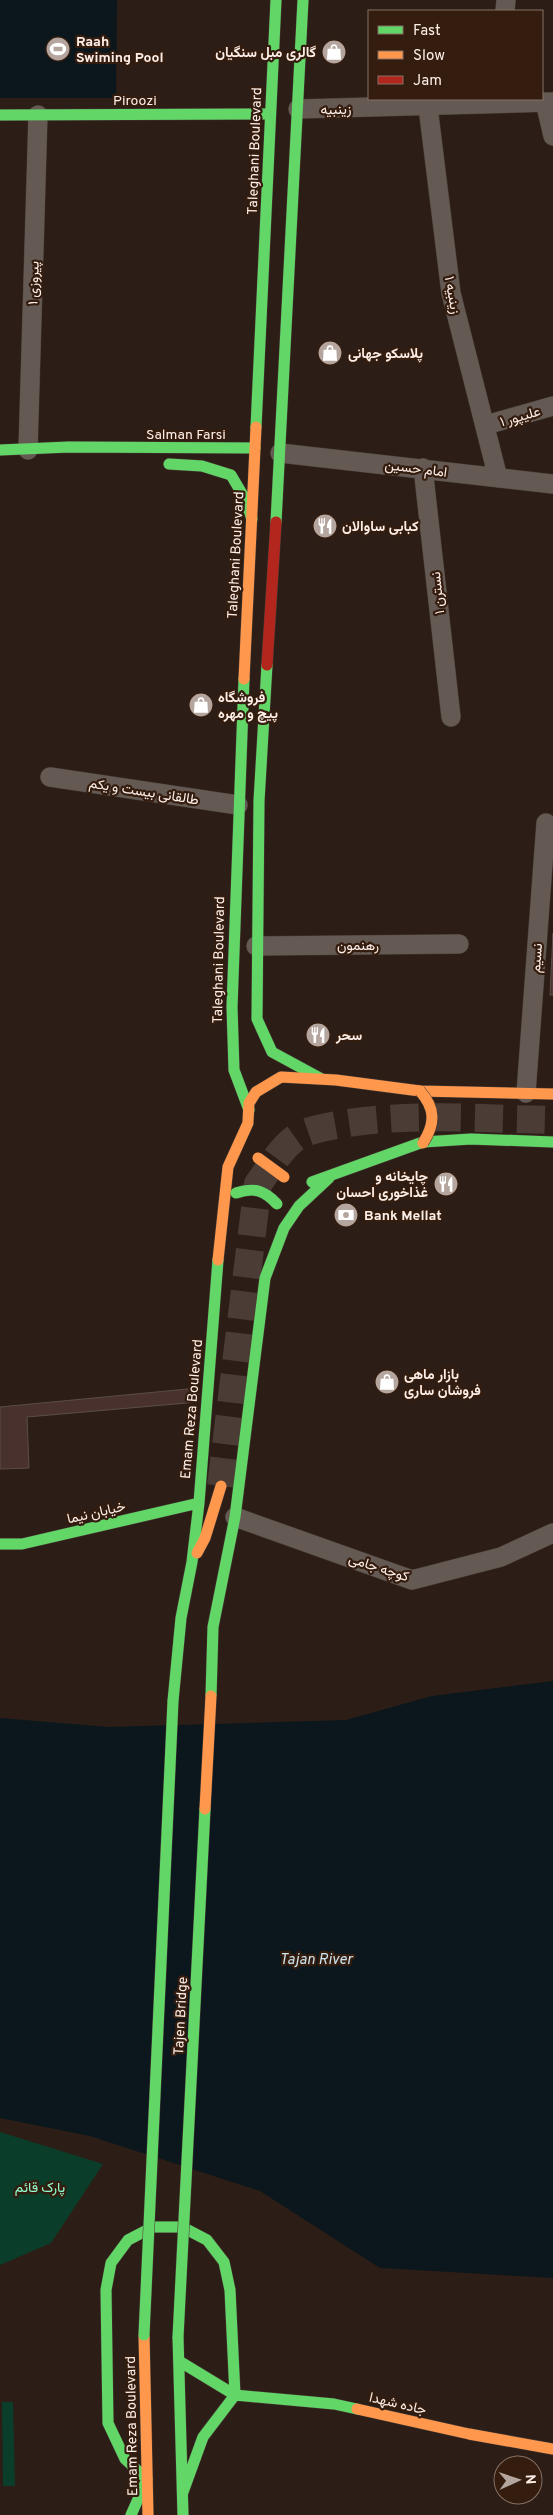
<svg xmlns="http://www.w3.org/2000/svg" width="553" height="2515" viewBox="0 0 553 2515" font-family="Overpass,Vazirmatn,sans-serif">
<style>
.green{fill:#0a3d2a}
.water{fill:#0b171c}
.building{fill:#49322e;stroke:#5b4d49}
.lines{fill:none;stroke-linecap:round;stroke-linejoin:round}
.highway-tunnel{stroke:#4b3d36;stroke-width:28;stroke-dasharray:28 14;stroke-linecap:butt}
.street-casing{stroke:#463b36;stroke-width:20}
.fast-casing{stroke:#463b36;stroke-width:12}
.slow-casing{stroke:#463b36;stroke-width:12}
.jam-casing{stroke:#463b36;stroke-width:12}
.street{stroke:#645a53;stroke-width:19}
.fast{stroke:#63d668;stroke-width:11}
.slow{stroke:#ff974d;stroke-width:11}
.jam{stroke:#b3261e;stroke-width:11}
.fast-bridge-casing{stroke:#463b36;stroke-width:12;stroke-linecap:butt}
.slow-bridge-casing{stroke:#463b36;stroke-width:12;stroke-linecap:butt}
.fast-bridge{stroke:#63d668;stroke-width:11}
.slow-bridge{stroke:#ff974d;stroke-width:11}
.labels{text-anchor:middle;stroke-width:4.5;stroke-linejoin:round;paint-order:stroke}
.poi-label{font-size:14px;font-weight:bold;fill:#fdefe8;stroke:#341c0e;text-anchor:start}
.street-label{font-size:14px;fill:#fdefe8;stroke:#341c0e}
.park-label{font-size:14px;fill:#92fece;stroke:#341c0e}
.water-label{font-size:15px;font-style:italic;fill:#cde5f1;stroke:#341c0e}
</style>
<rect width="100%" height="100%" fill="#2c1e16"/>
<!-- green -->
<path class="green" d="M0 2132 103 2164 51 2243 0 2265Z
M2 2402H13L15 2486H3Z"/>
<!-- water -->
<path class="water" d="M0 0H117L116 98H0Z
M553 1681V2278L380 2268 260 2191 90 2136 0 2118V1718L108 1727 346 1720 432 1696Z"/>
<!-- building -->
<path class="building" d="M553 933V995H550Z
M198 1388V1402L27 1417 29 1468 0 1469V1407Z"/>
<g class="lines">
<!-- highway-tunnel -->
<path class="highway-tunnel" d="M221 1486 258 1184C270 1168 282 1145 300 1135 315 1128 332 1126 348 1123 415 1113 485 1119 553 1120"/>
<defs>
<path id="street" d="M505 11 506 0
M545 102 553 136
M428 107 451 293 498 478
M298 109 553 102
M486 425 553 406
M28 450 38 115
M280 453 553 484
M423 468 451 717
M50 777 238 805
M256 946 459 944
M526 1093 546 823
M235 1517 412 1580 501 1557 553 1533"/>
<path id="fast" d="M0 115 270 114
M256 427 276 0
M0 450 69 447 255 448
M169 464 202 466 231 475 244 497 252 519
M276 522 303 0
M267 665 259 801 257 1019 272 1052 320 1078
M244 679 232 1007 234 1070 249 1110
M312 1182 423 1142 471 1139 553 1142
M0 1544H22L199 1503
M211 1696 213 1627 235 1517 265 1278 284 1228 299 1206 329 1178
M173 1701 181 1618 192 1562 199 1503 218 1260
M178 2337 183 2515
M179 2361 235 2395 203 2437 183 2492
M131 2515 147 2479 125 2459 108 2423 106 2290 111 2263 128 2240 153 2227H182L207 2240 224 2262 230 2290 235 2395 334 2404 357 2409"/>
<path id="slow" d="M244 679 256 427
M420 1091 553 1094
M248 1121 249 1103 256 1092 281 1077 336 1080 420 1091
M218 1260 228 1167 248 1123
M197 1553 205 1538 221 1486
M144 2335 148 2515
M357 2409 469 2434 553 2449"/>
<path id="jam" d="M267 665 276 522"/>
</defs>
<!-- street casing -->
<use href="#street" class="street-casing"/>
<!-- fast casing -->
<use href="#fast" class="fast-casing"/>
<!-- slow casing -->
<use href="#slow" class="slow-casing"/>
<!-- jam casing -->
<use href="#jam" class="jam-casing"/>
<!-- street -->
<use href="#street" class="street"/>
<!-- fast -->
<use href="#fast" class="fast"/>
<!-- slow -->
<use href="#slow" class="slow"/>
<!-- jam -->
<use href="#jam" class="jam"/>
<defs>
<path id="fast-bridge" d="M236 1193C254 1187 264 1190 277 1204
M144 2335 173 1701
M178 2337 205 1809"/>
<path id="slow-bridge" d="M420 1091C436 1109 435 1124 423 1143
M258 1158 284 1177
M205 1809 211 1696"/>
</defs>
<!-- fast-bridge casing -->
<use href="#fast-bridge" class="fast-bridge-casing"/>
<!-- slow-bridge casing -->
<use href="#slow-bridge" class="slow-bridge-casing"/>
<!-- fast-bridge -->
<use href="#fast-bridge" class="fast-bridge"/>
<!-- slow-bridge -->
<use href="#slow-bridge" class="slow-bridge"/>
</g>
<!-- icons -->
<defs>
<symbol id="stadium-disc" viewBox="-11 -11 22 22"><circle r="9.5" fill="#b4a69e" stroke="#341c0e"/><path d="M0-5a6.5 5 0 1 0 0 10a6.5 5 0 1 0 0-10ZM-3.5-1.8h7v3.6h-7Z" fill="#fff"/></symbol>
<symbol id="shop-disc" viewBox="-11 -11 22 22"><circle r="9.5" fill="#b4a69e" stroke="#341c0e"/><path d="M-5-2.5h2.3a2.7 3.5 0 0 1 5.4 0H5L5.5 6h-11ZM-1.5-2.5h3a1.5 2.3 0 0 0-3 0Z" fill="#fff"/></symbol>
<symbol id="restaurant-disc" viewBox="-11 -11 22 22"><circle r="9.5" fill="#b4a69e" stroke="#341c0e"/><path d="M-5-6h1v4h1v-4h1v4h1v-4h1v5L-1.5 .5V6h-2V.5L-5-1ZM5-6V6H3V1.5H1.5Q1.5-4 5-6Z" fill="#fff"/></symbol>
<symbol id="bank-disc" viewBox="-11 -11 22 22"><circle r="9.5" fill="#b4a69e" stroke="#341c0e"/><path d="M-6-4H6V4H-6ZM0-2.3a2.3 2.3 0 1 0 0 4.6a2.3 2.3 0 1 0 0-4.6Z" fill="#fff"/></symbol>
</defs>
<g fill-rule="evenodd">
<use href="#stadium-disc" x="44" y="35" width="28" height="28"/>
<use href="#shop-disc" x="320" y="38" width="28" height="28"/>
<use href="#shop-disc" x="316" y="339" width="28" height="28"/>
<use href="#restaurant-disc" x="311" y="512" width="28" height="28"/>
<use href="#shop-disc" x="187" y="691" width="28" height="28"/>
<use href="#restaurant-disc" x="304" y="1021" width="28" height="28"/>
<use href="#restaurant-disc" x="432" y="1170" width="28" height="28"/>
<use href="#bank-disc" x="332" y="1201" width="28" height="28"/>
<use href="#shop-disc" x="373" y="1368" width="28" height="28"/>
</g>
<g class="labels">
<!-- poi labels -->
<g class="poi-label">
<text x="76" y="46">Raah<tspan x="76" dy="16">Swiming Pool</tspan></text>
<text x="316" y="57" text-anchor="end">گالری مبل سنگیان</text>
<text x="348" y="358">پلاسکو جهانی</text>
<text x="342" y="531">کبابی ساوالان</text>
<text x="218" y="702">فروشگاه<tspan x="218" dy="16">پیچ و مهره</tspan></text>
<text x="336" y="1040">سحر</text>
<text x="428" y="1181" text-anchor="end">چایخانه و<tspan x="428" dy="16">غذاخوری احسان</tspan></text>
<text x="364" y="1220">Bank Mellat</text>
<text x="404" y="1379">بازار ماهی<tspan x="404" dy="16">فروشان ساری</tspan></text>
</g>
<!-- street labels -->
<g class="street-label">
<text x="135" y="105">Piroozi</text>
<text transform="translate(336 109) rotate(-1)" y="5">زینبیه</text>
<text transform="translate(254 151) rotate(-88)" y="5">Taleghani Boulevard</text>
<text transform="translate(33 283) rotate(-88)" y="5">پیروزی ١</text>
<text transform="translate(453 295) rotate(80)" y="5">زینبیه ۱</text>
<text transform="translate(520 416) rotate(-16)" y="5">علیپور ۱</text>
<text x="186" y="439">Salman Farsi</text>
<text transform="translate(416 468) rotate(7)" y="5">امام حسین</text>
<text transform="translate(235 555) rotate(-87)" y="5">Taleghani Boulevard</text>
<text transform="translate(437 593) rotate(-96)" y="5">نسترن ۱</text>
<text transform="translate(144 791) rotate(9)" y="5">طالقانی بیست و یکم</text>
<text x="358" y="950">رهنمون</text>
<text transform="translate(536 958) rotate(-86)" y="5">نسیم</text>
<text transform="translate(218 960) rotate(-89)" y="5">Taleghani Boulevard</text>
<text transform="translate(191 1409) rotate(-85)" y="5">Emam Reza Boulevard</text>
<text transform="translate(96 1512) rotate(-13)" y="5">خیابان نیما</text>
<text transform="translate(379 1567) rotate(18)" y="5">کوچه جامی</text>
<text transform="translate(180 2016) rotate(-87)" y="5">Tajen Bridge</text>
<text transform="translate(398 2403) rotate(13)" y="5">جاده شهدا</text>
<text transform="translate(131 2426) rotate(-91)" y="5">Emam Reza Boulevard</text>
</g>
<!-- park labels -->
<g class="park-label">
<text x="40" y="2192">پارک قائم</text>
</g>
<!-- water labels -->
<g class="water-label">
<text x="316" y="1964">Tajan River</text>
</g>
</g>
<!-- legend -->
<rect x="368" y="10" width="175" height="90" fill="#341c0e" stroke="#847065"/>
<rect x="378" y="26" width="25" height="8" fill="#63d668" stroke="#847065"/>
<text x="413" y="35" font-size="15" fill="#fdefe8">Fast</text>
<rect x="378" y="51" width="25" height="8" fill="#ff974d" stroke="#847065"/>
<text x="413" y="60" font-size="15" fill="#fdefe8">Slow</text>
<rect x="378" y="76" width="25" height="8" fill="#b3261e" stroke="#847065"/>
<text x="413" y="85" font-size="15" fill="#fdefe8">Jam</text>
<!-- north arrow -->
<g transform="translate(518 2480) rotate(87)"><circle r="24" fill="#341c0e" stroke="#847065"/>
<path d="M0-4L9 19L0 12L-9 19Z" fill="#b4a69e"/>
<text y="-8" font-size="14" font-weight="bold" text-anchor="middle" fill="#fdefe8">N</text>
</g>
</svg>
